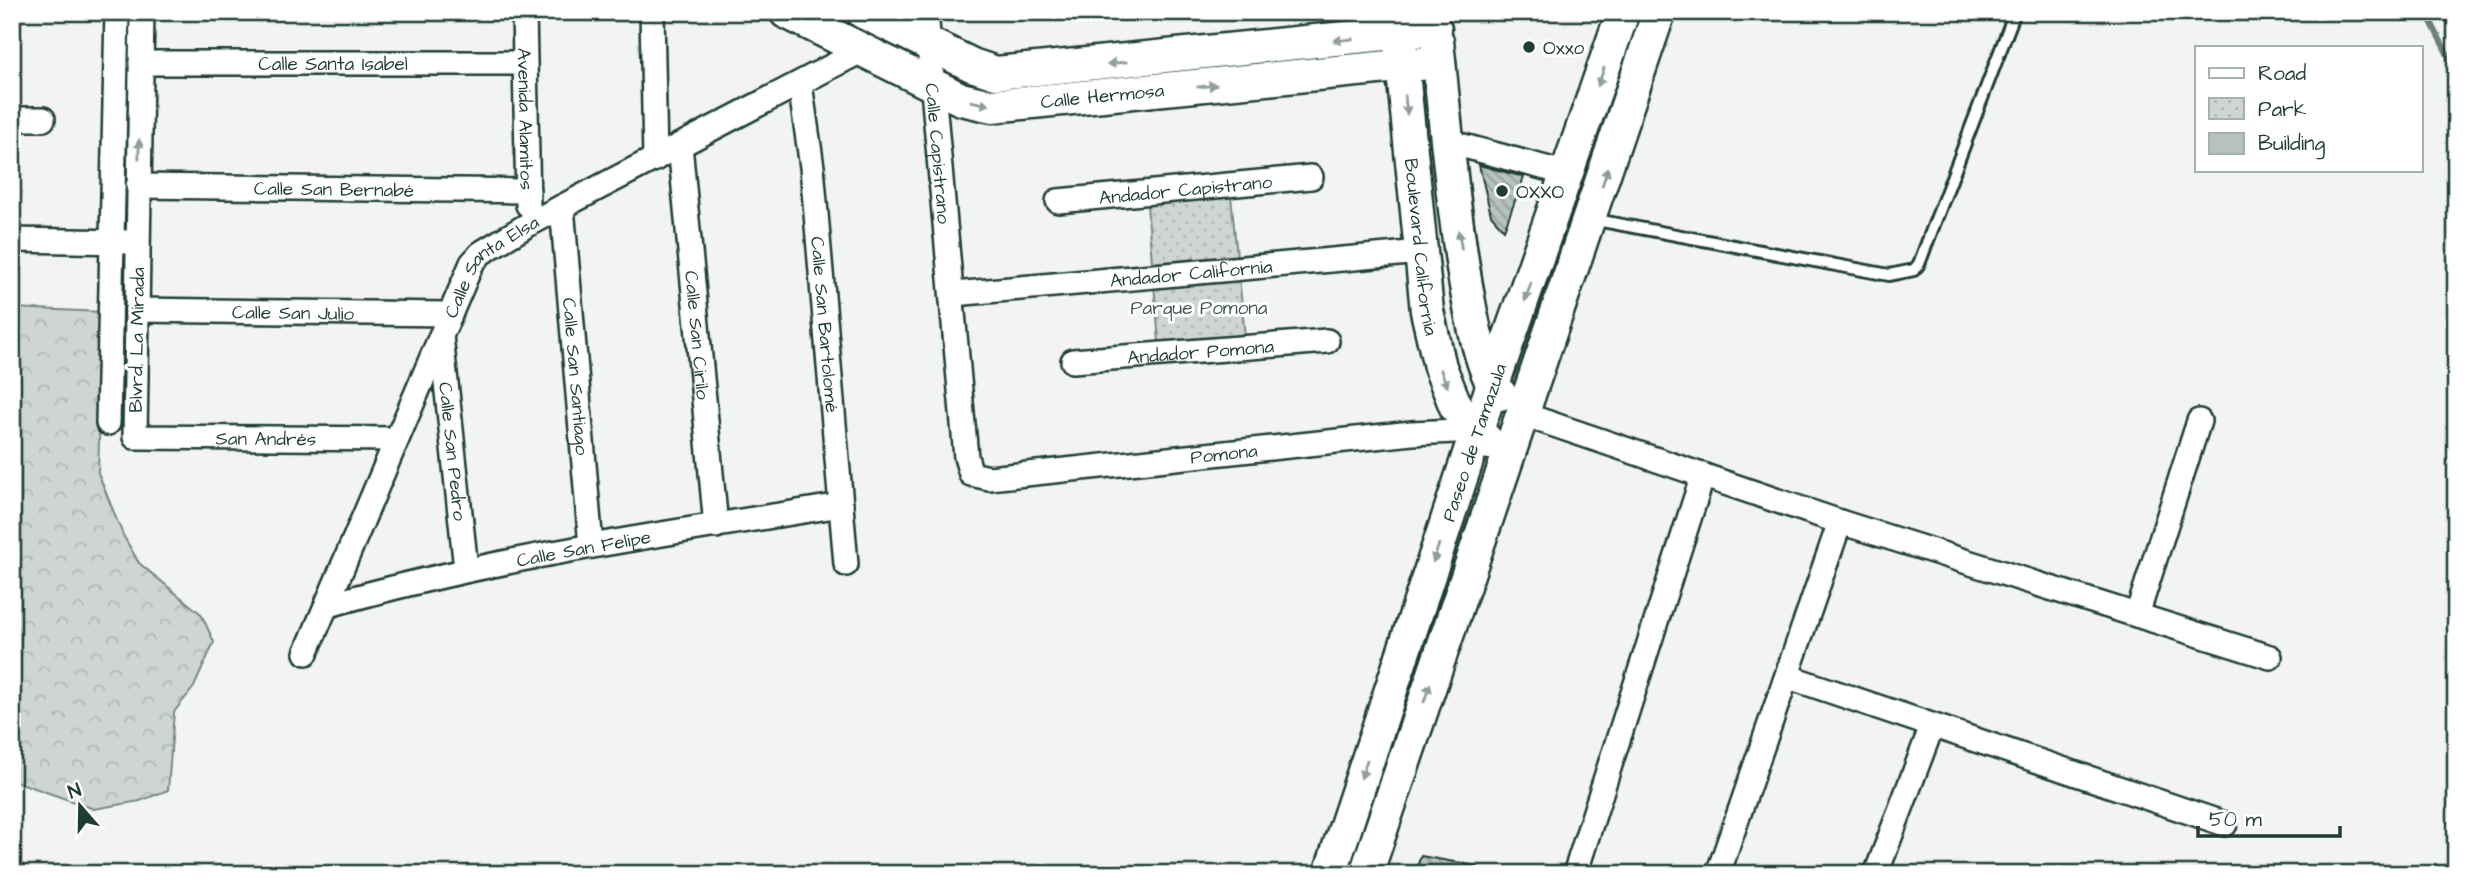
<svg xmlns="http://www.w3.org/2000/svg" width="2468" height="886" viewBox="0 0 2468 886" font-family="'Architects Daughter',sans-serif">
<style>
.forest{fill:url(#forest-crowns);stroke:#768984;stroke-width:2}
.park{fill:url(#park-dots);stroke:#768984;stroke-width:2}
.lines{fill:none;stroke-linecap:round;stroke-linejoin:round}
.stream{stroke:#6d807b;stroke-width:6}
.building{fill:url(#building-back-hatch);stroke:#1f3d34;stroke-width:2}
.lane-casing{stroke:#1f3d34;stroke-width:16}
.street-casing{stroke:#1f3d34;stroke-width:28}
.secondary-casing{stroke:#1f3d34;stroke-width:37}
.lane{stroke:#fff;stroke-width:10}
.street{stroke:#fff;stroke-width:23}
.secondary{stroke:#fff;stroke-width:32}
.oneway{fill:#8f9e9a}
.poi-dot{fill:#1f3d34;stroke:#fff;stroke-width:2.5}
.labels{text-anchor:middle;stroke-width:6;stroke-linejoin:round;paint-order:stroke}
.poi-label{font-size:19px;fill:#1f3d34;stroke:#fff;text-anchor:start}
.street-label{font-size:19px;fill:#1f3d34;stroke:#fff}
.park-label{font-size:19px;fill:#425b54;stroke:#fff}
</style>
<defs>
<pattern id="forest-crowns" width="20" height="18" patternUnits="userSpaceOnUse" patternTransform="scale(1.75)"><rect width="20" height="18" fill="#ced5d3"/><path d="M2 6a3 3 0 1 1 6 0M12 15a3 3 0 1 1 6 0" fill="none" stroke="#b0b8b6"/></pattern>
<pattern id="park-dots" width="8" height="8" patternUnits="userSpaceOnUse" patternTransform="scale(1.75)"><rect width="8" height="8" fill="#ced5d3"/><path d="M2 2h.1M6 6h.1" fill="none" stroke="#b0b8b6" stroke-width="1.8" stroke-linecap="round"/></pattern>
<pattern id="building-back-hatch" width="6" height="6" patternUnits="userSpaceOnUse" patternTransform="scale(1.75)"><rect width="6" height="6" fill="#b7c1bd"/><path d="M-1 5l2 2M0 0l6 6M5-1l2 2" fill="none" stroke="#949e9a"/></pattern>
</defs>
<rect width="100%" height="100%" fill="#f2f3f3"/>
<filter id="ink" filterUnits="userSpaceOnUse"><feTurbulence type="fractalNoise" baseFrequency=".0143" numOctaves="2"/><feDisplacementMap in="SourceGraphic" scale="14" xChannelSelector="R" yChannelSelector="G"/><feConvolveMatrix kernelMatrix="1 2 1 2 8 2 1 2 1" color-interpolation-filters="sRGB"/></filter>
<g filter="url(#ink)">
<!-- forest -->
<path class="forest" d="M12 308 103 312 98 473 123 535 139 563 201 614 214 642 194 687 174 712 168 790 140 801 94 809 12 780Z"/>
<!-- park -->
<path class="park" d="M1231 196 1246 347 1160 353 1147 205Z"/>
<g class="lines">
<!-- stream -->
<path class="stream" d="M2426 12 2456 71"/>
</g>
<!-- building -->
<path class="building" d="M1479 165 1524 177 1504 230 1491 215Z
M1421 856 1477 866 1476 874H1414Z"/>
<g class="lines">
<defs>
<path id="lane" d="M1591 219 1889 275 1914 270 1919 264 2015 12"/>
<g id="street">
<path id="s1" d="M142 12 135 437 397 439"/>
<path id="s2" d="M524 12 528 205"/>
<path d="M652 12 655 159"/>
<path id="s3" d="M926 12 966 457 971 474 989 478 1412 433 1477 430"/>
<path id="s4" d="M141 63H524"/>
<path id="s5" d="M800 84 812 167 846 564"/>
<path d="M12 119H43"/>
<path d="M1449 142 1568 174"/>
<path id="s6" d="M680 145 716 526"/>
<path id="s7" d="M138 186 528 191"/>
<path id="s8" d="M1058 201 1311 177"/>
<path id="s9" d="M562 207 591 546"/>
<path d="M12 240 128 242"/>
<path id="s10" d="M954 294 1421 252"/>
<path id="s11" d="M137 310 448 314"/>
<path id="s12" d="M441 336 466 569"/>
<path id="s13" d="M1073 361 1327 341"/>
<path d="M1522 414 1840 522 2270 657"/>
<path d="M108 423 117 12"/>
<path id="s14" d="M329 605C496 557 669 533 841 505"/>
<path d="M2137 615 2199 421"/>
<path id="s15" d="M306 653 472 263 481 253 529 224 861 51"/>
<path d="M1789 677 2225 824"/>
<path d="M1575 874 1703 475"/>
<path d="M1718 874 1840 522"/>
<path d="M1876 874 1932 726"/>
</g>
<g id="secondary">
<path id="s16" d="M786 12 961 99 992 106 1439 62"/>
<path d="M863 12 972 65 996 73 1435 29"/>
<path id="s17" d="M1397 12 1427 311 1440 367 1456 407 1489 443"/>
<path d="M1437 41C1444 103 1463 360 1500 394"/>
<path id="s18" d="M1330 874 1477 430 1623 12"/>
<path d="M1366 874 1659 12"/>
</g>
</defs>
<!-- lane casing -->
<use href="#lane" class="lane-casing"/>
<!-- street casing -->
<use href="#street" class="street-casing"/>
<!-- secondary casing -->
<use href="#secondary" class="secondary-casing"/>
<!-- lane -->
<use href="#lane" class="lane"/>
<!-- street -->
<use href="#street" class="street"/>
<!-- secondary -->
<use href="#secondary" class="secondary"/>
</g>
<!-- one-way arrows -->
<defs><path id="oneway-solid" d="M-6-.8H1V-3.2L6.5 0L1 3.2V.8H-6Z" transform="scale(1.75)"/></defs>
<g class="oneway">
<use href="#oneway-solid" transform="translate(1343 40) rotate(174)"/>
<use href="#oneway-solid" transform="translate(1117 63) rotate(174)"/>
<use href="#oneway-solid" transform="translate(1601 77) rotate(109)"/>
<use href="#oneway-solid" transform="translate(1207 86) rotate(-6)"/>
<use href="#oneway-solid" transform="translate(980 103) rotate(11)"/>
<use href="#oneway-solid" transform="translate(1406 105) rotate(84)"/>
<use href="#oneway-solid" transform="translate(139 149) rotate(-89)"/>
<use href="#oneway-solid" transform="translate(1605 177) rotate(-72)"/>
<use href="#oneway-solid" transform="translate(1460 240) rotate(-100)"/>
<use href="#oneway-solid" transform="translate(1528 292) rotate(109)"/>
<use href="#oneway-solid" transform="translate(1444 378) rotate(68)"/>
<use href="#oneway-solid" transform="translate(1436 553) rotate(108)"/>
<use href="#oneway-solid" transform="translate(1427 693) rotate(-72)"/>
<use href="#oneway-solid" transform="translate(1364 769) rotate(108)"/>
</g>
</g>
<!-- markers -->
<g class="poi-dot">
<circle cx="1529" cy="47" r="7"/>
<circle cx="1502" cy="191" r="7"/>
</g>
<g class="labels">
<!-- poi labels -->
<g class="poi-label">
<text x="1543" y="54">Oxxo</text>
<text x="1516" y="198">OXXO</text>
</g>
<!-- street labels -->
<g class="street-label">
<text dy="7" stroke="none"><textPath href="#s4" startOffset="192">Calle Santa Isabel</textPath></text>
<text dy="7" stroke="none"><textPath href="#s16" startOffset="338">Calle Hermosa</textPath></text>
<text dy="7" stroke="none"><textPath href="#s2" startOffset="107">Avenida Alamitos</textPath></text>
<text dy="7" stroke="none"><textPath href="#s3" startOffset="142">Calle Capistrano</textPath></text>
<text dy="7" stroke="none"><textPath href="#s7" startOffset="196">Calle San Bernabé</textPath></text>
<text dy="7" stroke="none"><textPath href="#s8" startOffset="128">Andador Capistrano</textPath></text>
<text dy="7" stroke="none"><textPath href="#s17" startOffset="236">Boulevard California</textPath></text>
<text dy="7" stroke="none"><textPath href="#s15" startOffset="434">Calle Santa Elsa</textPath></text>
<text dy="7" stroke="none"><textPath href="#s10" startOffset="238">Andador California</textPath></text>
<text dy="7" stroke="none"><textPath href="#s11" startOffset="156">Calle San Julio</textPath></text>
<text dy="7" stroke="none"><textPath href="#s5" startOffset="242">Calle San Bartolomé</textPath></text>
<text dy="7" stroke="none"><textPath href="#s6" startOffset="191">Calle San Cirilo</textPath></text>
<text transform="translate(136 340) rotate(-89)" y="7">Blvrd. La Mirada</text>
<text dy="7" stroke="none"><textPath href="#s13" startOffset="128">Andador Pomona</textPath></text>
<text dy="7" stroke="none"><textPath href="#s9" startOffset="170">Calle San Santiago</textPath></text>
<text dy="7" stroke="none"><textPath href="#s1" startOffset="556">San Andrés</textPath></text>
<text dy="7" stroke="none"><textPath href="#s18" startOffset="455">Paseo de Tamazula</textPath></text>
<text dy="7" stroke="none"><textPath href="#s12" startOffset="116">Calle San Pedro</textPath></text>
<text dy="7" stroke="none"><textPath href="#s3" startOffset="719">Pomona</textPath></text>
<text dy="7" stroke="none"><textPath href="#s14" startOffset="261">Calle San Felipe</textPath></text>
</g>
<!-- park labels -->
<g class="park-label">
<text x="1199" y="314">Parque Pomona</text>
</g>
</g>
<!-- margin -->
<rect width="2468" height="886" fill="none" stroke="#fff" stroke-width="42"/>
<rect x="21" y="21" width="2426" height="844" fill="none" stroke="#1f3d34" stroke-width="2.5" filter="url(#ink)"/>
<!-- legend -->
<rect x="2195" y="46" width="228" height="126" fill="#ffffff" stroke="#a5b1ae" stroke-width="2"/>
<rect x="2209" y="68" width="35" height="10" fill="#ffffff" stroke="#a5b1ae" stroke-width="2"/>
<text x="2258" y="80" font-size="21" fill="#1f3d34">Road</text>
<rect x="2209" y="98" width="35" height="21" fill="url(#park-dots)" stroke="#a5b1ae" stroke-width="2"/>
<text x="2258" y="116" font-size="21" fill="#1f3d34">Park</text>
<rect x="2209" y="133" width="35" height="21" fill="#b7c1bd" stroke="#a5b1ae" stroke-width="2"/>
<text x="2258" y="150" font-size="21" fill="#1f3d34">Building</text>
<!-- north arrow -->
<g transform="translate(80 806) rotate(340)" stroke="#ffffff" stroke-width="5" paint-order="stroke">
<path d="M0-5L12 26L0 18L-12 26Z" fill="#1f3d34"/>
<text y="-10" font-size="19" font-weight="bold" text-anchor="middle" fill="#1f3d34">N</text>
</g>
<!-- scale -->
<path d="M2198 826v10h142v-10" fill="none" stroke="#1f3d34" stroke-width="3.5"/>
<text x="2209" y="826" font-size="21" fill="#1f3d34" stroke="#ffffff" stroke-width="5" paint-order="stroke">50 m</text>
</svg>
